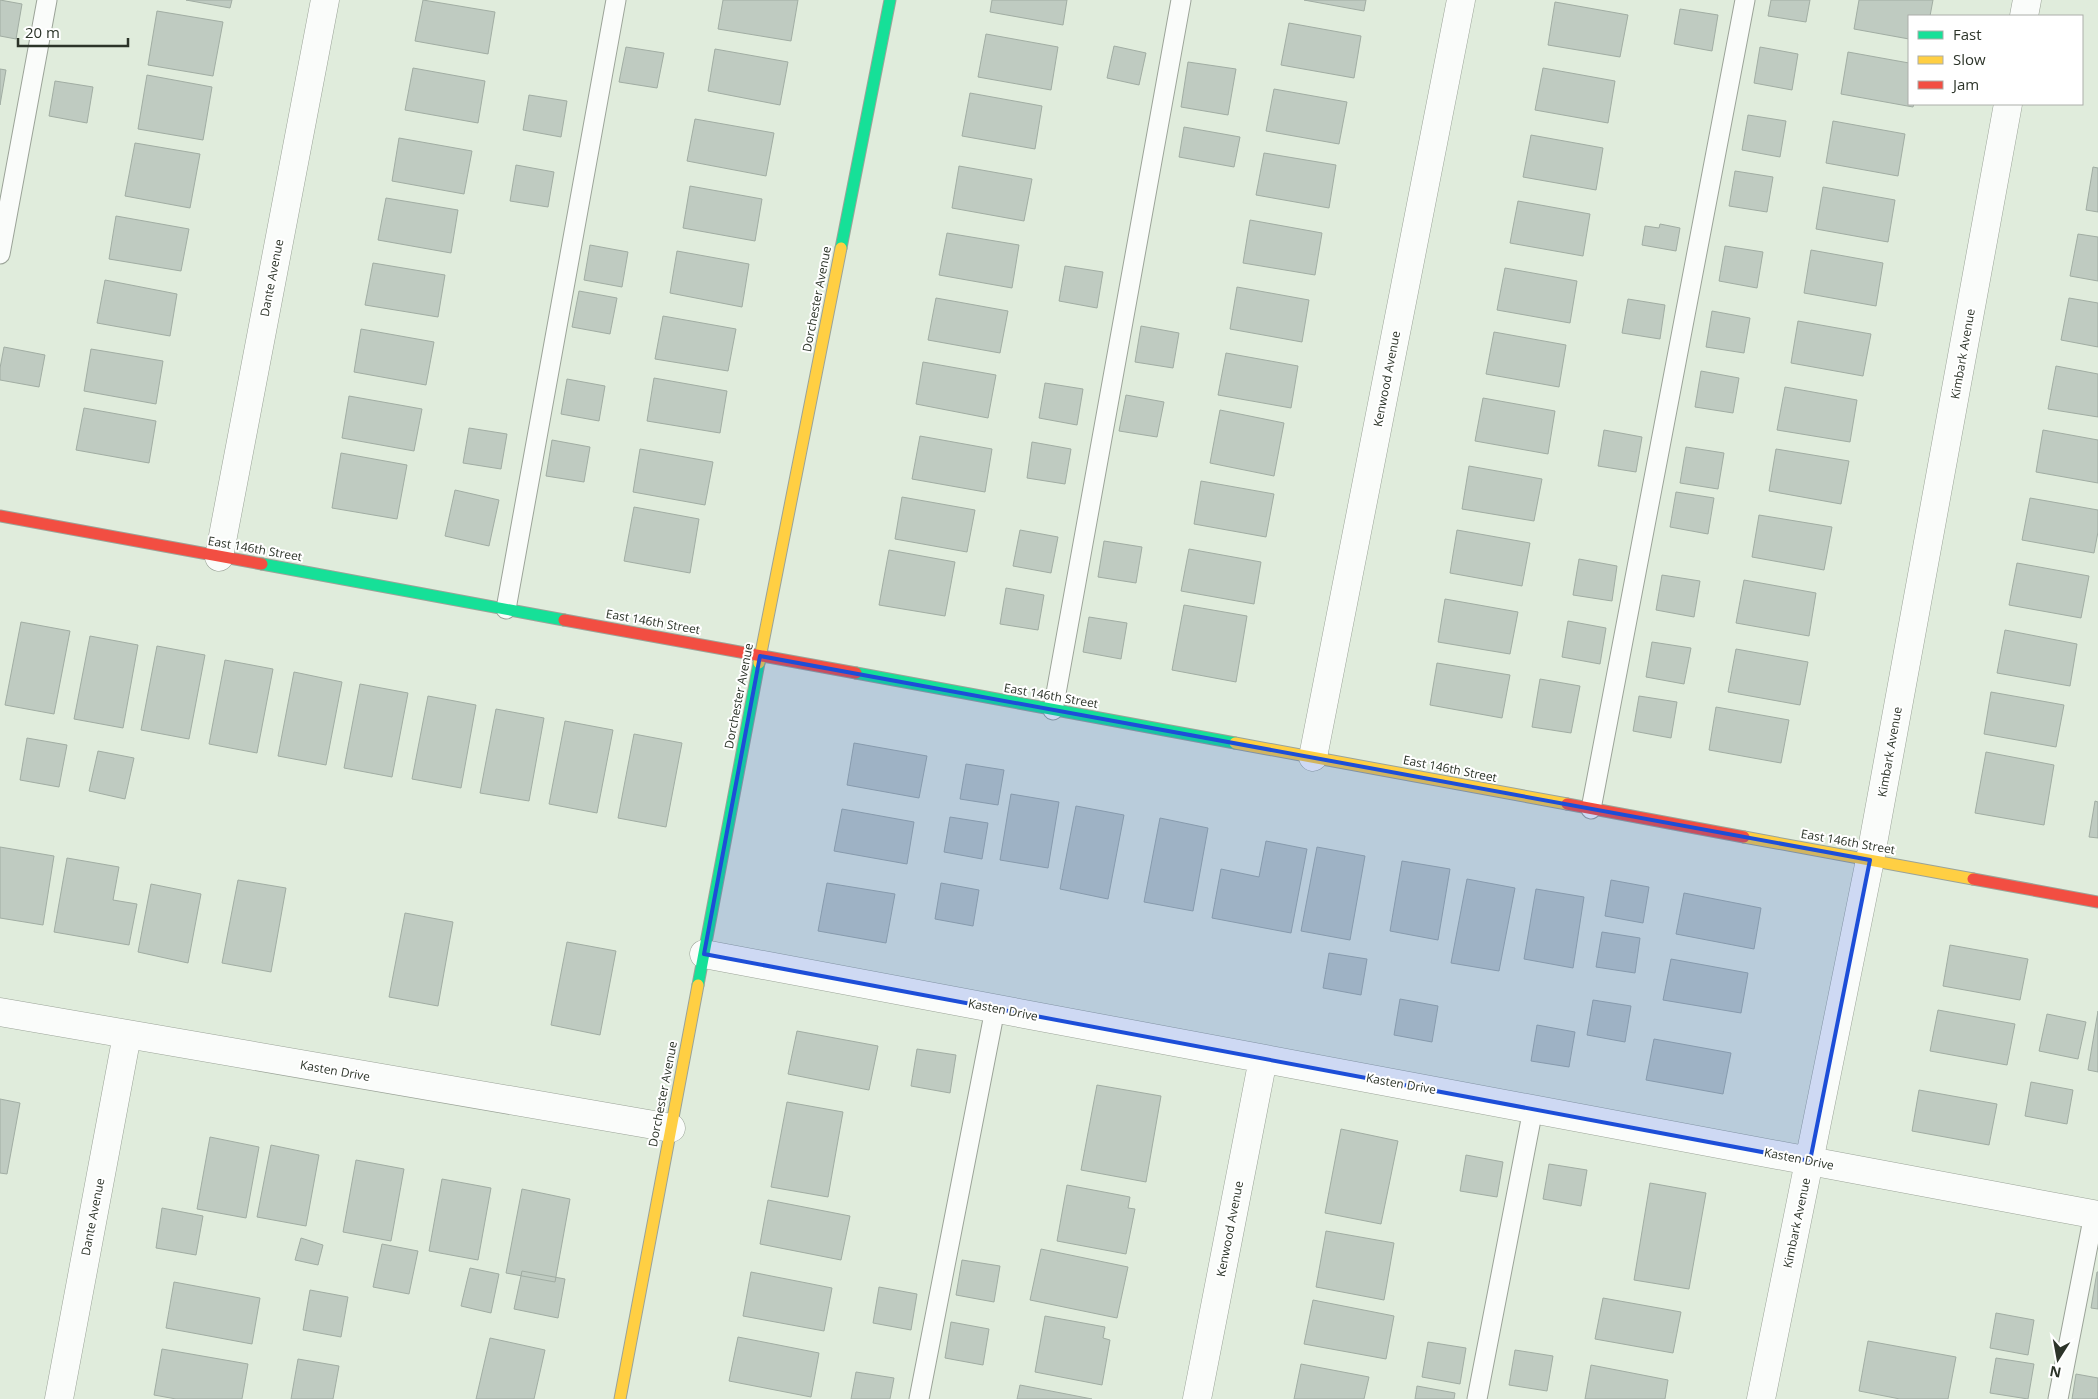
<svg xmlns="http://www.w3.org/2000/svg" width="2098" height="1399" viewBox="0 0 2098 1399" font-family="'Open Sans',sans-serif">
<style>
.building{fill:#bfcbc1;stroke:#a1ada3}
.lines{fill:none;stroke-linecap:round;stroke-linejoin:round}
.lane-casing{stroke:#9ba398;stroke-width:21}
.street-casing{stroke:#9ba398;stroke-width:29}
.fast-casing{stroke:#9ba398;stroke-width:13}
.slow-casing{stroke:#9ba398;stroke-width:13}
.jam-casing{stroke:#9ba398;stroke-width:13}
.lane{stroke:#fafcfa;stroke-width:19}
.street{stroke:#fafcfa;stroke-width:28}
.fast{stroke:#16e098;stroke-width:11}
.slow{stroke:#ffcf43;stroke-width:11}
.jam{stroke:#f24e42;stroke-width:11}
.marked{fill:#1d4ed8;fill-opacity:0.2;stroke:#1d4ed8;stroke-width:4;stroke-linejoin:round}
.labels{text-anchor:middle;stroke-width:4;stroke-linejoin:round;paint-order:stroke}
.street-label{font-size:12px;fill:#2c3429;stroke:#fff}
</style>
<rect width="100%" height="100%" fill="#e0ecdc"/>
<!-- building -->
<path class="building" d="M0 0 22 4 16 39 0 36Z
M186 0H232L230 8Z
M423 0 495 12 488 54 415 41Z
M723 0H798L791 41 718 29Z
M992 0H1067L1063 25 990 12Z
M1304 0H1366L1364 11Z
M1771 0H1810L1806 22 1768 16Z
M1859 0H1933L1930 16H1909V39L1854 29Z
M1555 2 1628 15 1620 57 1548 45Z
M1680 9 1718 15 1712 51 1674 44Z
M157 11 223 22 213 76 148 65Z
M1289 23 1361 36 1354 78 1281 65Z
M986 34 1058 47 1051 90 978 77Z
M1114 46 1146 53 1139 85 1107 78Z
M626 47 664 53 657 88 619 82Z
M1760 47 1798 54 1792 90 1754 83Z
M715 49 788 62 780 105 708 91Z
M1848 52 1909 63V104H1914L1913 107 1841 94Z
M1188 62 1236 69 1228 115 1181 107Z
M413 68 485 81 478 123 405 110Z
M1543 68 1615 81 1608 123 1535 110Z
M0 69 6 70 0 105Z
M147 75 212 87 203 140 138 129Z
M55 81 93 87 87 123 49 116Z
M1274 89 1347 102 1339 144 1266 131Z
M970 93 1042 106 1035 149 962 136Z
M529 95 567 101 561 137 523 130Z
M1748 115 1786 121 1780 157 1742 150Z
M695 119 774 133 766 176 687 161Z
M1833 121 1905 134 1898 176 1826 163Z
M1184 127 1240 137 1234 167 1179 157Z
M1531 135 1603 148 1596 190 1523 177Z
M399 138 472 151 464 194 392 181Z
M135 143 200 154 190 208 125 196Z
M1264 153 1336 165 1329 208 1256 195Z
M516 165 554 172 548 207 510 201Z
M959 166 1032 179 1024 221 952 208Z
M2093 167 2098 168V212L2086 210Z
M1735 171 1773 177 1767 212 1729 206Z
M690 186 762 199 755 241 683 228Z
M1823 187 1895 200 1888 242 1816 229Z
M386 198 458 210 451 253 378 240Z
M1518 201 1590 214 1583 256 1510 243Z
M116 216 189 229 181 271 109 259Z
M1250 220 1322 233 1315 275 1243 263Z
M1660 224 1680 228 1676 251 1642 245 1645 226 1659 228Z
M947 233 1019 245 1012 288 939 275Z
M2078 234 2098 237V281L2070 276Z
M590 245 628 252 622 287 584 280Z
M1725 246 1763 252 1757 288 1719 281Z
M1811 250 1883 263 1876 306 1804 293Z
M677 251 749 264 742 307 670 293Z
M373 263 445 275 438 317 365 305Z
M1065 266 1103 272 1097 308 1059 301Z
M1505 268 1577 281 1570 323 1497 310Z
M105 280 177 294 170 336 97 323Z
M1237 287 1309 300 1302 342 1230 329Z
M579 291 617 298 610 334 572 327Z
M936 298 1008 311 1000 353 928 340Z
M2069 298 2098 303V347L2061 340Z
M1628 299 1665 305 1660 339 1622 333Z
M1712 311 1750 318 1744 353 1706 347Z
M663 316 736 329 728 371 655 359Z
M1798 321 1871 334 1863 376 1791 363Z
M1141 326 1179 333 1173 368 1135 362Z
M361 329 434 342 426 385 354 372Z
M1494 332 1566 345 1559 387 1486 374Z
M4 347 45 355 39 387 0 380V368Z
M91 349 163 361 156 404 84 391Z
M1226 353 1298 366 1291 408 1218 395Z
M923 362 996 375 988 418 916 404Z
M2056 366 2098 374V417L2048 409Z
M1701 371 1739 378 1733 413 1695 407Z
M654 378 727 391 720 433 647 421Z
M567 379 605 386 599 421 561 414Z
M1045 383 1083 389 1077 425 1039 418Z
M1785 387 1857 400 1850 442 1777 430Z
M1126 395 1164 402 1157 437 1119 431Z
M349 396 422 409 414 451 342 438Z
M1483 398 1555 411 1548 454 1475 441Z
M84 408 156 421 149 463 76 450Z
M1220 410 1284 423 1274 476 1210 463Z
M469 428 507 434 501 469 463 463Z
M1604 430 1642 437 1636 472 1598 466Z
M2043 430 2098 440V483L2036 472Z
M920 436 992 449 985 492 912 479Z
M552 440 590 447 584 482 546 476Z
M1032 442 1071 449 1065 484 1027 478Z
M1686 447 1724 453 1718 489 1680 483Z
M640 449 713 462 705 505 633 492Z
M1776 449 1849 461 1841 504 1769 491Z
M341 453 407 465 397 519 332 508Z
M1469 466 1542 479 1534 521 1462 509Z
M1201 481 1274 494 1266 537 1194 524Z
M455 490 499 500 489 546 445 536Z
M1676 492 1714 498 1708 534 1670 527Z
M902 497 975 510 967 552 895 539Z
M2030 498 2098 510V532L2094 553 2022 540Z
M634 507 699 519 690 573 624 561Z
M1759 515 1832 527 1824 570 1752 557Z
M1020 530 1058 537 1051 573 1013 566Z
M1457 530 1530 543 1522 586 1450 573Z
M1104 541 1142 547 1136 583 1098 577Z
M1189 549 1261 562 1254 604 1181 591Z
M889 550 955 562 945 616 879 605Z
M1579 559 1617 566 1612 601 1573 595Z
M2017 563 2089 576 2081 618 2009 605Z
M1662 575 1700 581 1694 617 1656 610Z
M1744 580 1816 593 1809 636 1736 623Z
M1006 588 1044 595 1038 630 1000 624Z
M1445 599 1518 612 1510 654 1438 642Z
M1184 605 1247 616 1236 682 1172 670Z
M1089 617 1127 623 1121 659 1083 652Z
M1568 621 1606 628 1600 664 1562 657Z
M21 622 70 631 54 714 5 705Z
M2005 630 2077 644 2070 686 1997 673Z
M90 636 138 645 123 728 74 719Z
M1652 642 1691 648 1684 684 1646 677Z
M157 646 205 655 189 739 141 730Z
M1736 649 1808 662 1800 705 1728 692Z
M225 660 273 669 257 753 209 744Z
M1437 663 1510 675 1502 718 1430 705Z
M294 672 342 682 326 765 278 756Z
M1540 679 1580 686 1571 733 1532 727Z
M360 684 408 693 392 777 344 768Z
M1991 692 2064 705 2056 747 1984 734Z
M428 696 476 705 461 788 412 779Z
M1639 696 1677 702 1671 738 1633 731Z
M1716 707 1789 720 1781 763 1709 750Z
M496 709 544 718 529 801 480 793Z
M565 721 613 730 597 813 549 804Z
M634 734 682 743 666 827 618 818Z
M27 738 67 745 59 787 20 780Z
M854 743 927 756 919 798 847 785Z
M98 751 134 758 125 799 89 791Z
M1986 752 2054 765 2044 825 1975 813Z
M966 764 1004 770 998 805 960 799Z
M1011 794 1059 802 1048 868 1000 860Z
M2095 801 2098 802V838L2089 837Z
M1076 806 1124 815 1108 899 1060 889Z
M842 809 914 822 907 864 834 851Z
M950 817 988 823 982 859 944 852Z
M1160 818 1208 828 1193 911 1144 902Z
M1266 841 1307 849 1291 933 1212 918 1221 869 1259 877Z
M0 847 54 856 43 925 0 918Z
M1317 847 1365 856 1350 940 1301 931Z
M67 858 119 867 113 900 137 904 129 945 54 932Z
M1402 861 1450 869 1438 940 1390 931Z
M1467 879 1515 888 1499 971 1451 963Z
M238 880 286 888 271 972 222 963Z
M1611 880 1649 887 1643 923 1605 916Z
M827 883 895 894 886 943 818 931Z
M941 883 979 890 973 926 935 919Z
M151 884 201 894 188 963 138 952Z
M1536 889 1584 897 1573 968 1524 959Z
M1684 893 1761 908 1754 949 1676 934Z
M405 913 453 922 438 1006 389 997Z
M1602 932 1640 938 1635 973 1596 967Z
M567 942 616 951 600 1035 551 1025Z
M1950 945 2028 959 2020 1000 1943 986Z
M1329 953 1367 959 1361 995 1323 988Z
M1671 959 1748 973 1741 1013 1663 1000Z
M1400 999 1438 1006 1432 1042 1394 1035Z
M1593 1000 1631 1006 1625 1042 1587 1035Z
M1938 1010 2015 1024 2007 1065 1930 1051Z
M2098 1011V1072L2088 1070Z
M2047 1014 2086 1022 2078 1059 2039 1051Z
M1537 1025 1575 1032 1569 1067 1531 1061Z
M797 1031 878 1046 869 1090 788 1074Z
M1654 1039 1731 1053 1723 1094 1646 1080Z
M917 1049 956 1055 950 1093 911 1086Z
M2031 1082 2073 1090 2067 1124 2025 1116Z
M1097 1085 1161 1096 1146 1182 1081 1170Z
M1919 1090 1997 1104 1989 1145 1912 1131Z
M0 1099 20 1103 7 1174 0 1173Z
M787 1102 843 1112 828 1197 771 1187Z
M1341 1129 1398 1141 1381 1224 1325 1213Z
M210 1137 259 1147 246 1218 197 1209Z
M271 1145 319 1155 306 1226 257 1217Z
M1466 1155 1503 1162 1497 1197 1460 1191Z
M356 1160 404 1169 391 1241 343 1232Z
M1549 1164 1587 1170 1581 1206 1543 1199Z
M442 1179 491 1188 478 1260 429 1251Z
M1650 1183 1706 1193 1689 1289 1634 1280Z
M1067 1185 1130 1197 1128 1208 1135 1209 1126 1254 1057 1241Z
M522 1189 570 1199 555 1282 506 1273Z
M768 1200 850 1216 841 1260 760 1244Z
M162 1208 203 1216 196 1255 156 1248Z
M1326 1231 1394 1243 1384 1300 1316 1287Z
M301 1238 323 1245 318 1265 295 1260Z
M382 1244 418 1251 409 1294 373 1287Z
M1041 1249 1128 1267 1117 1318 1030 1300Z
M962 1260 1000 1266 994 1302 956 1295Z
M470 1268 499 1274 491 1313 461 1306Z
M522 1271 565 1279 558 1318 514 1309Z
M751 1272 832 1288 824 1331 743 1316Z
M2097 1272H2098V1309L2091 1308Z
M174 1282 260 1298 252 1344 166 1328Z
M879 1287 917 1294 911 1330 873 1323Z
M310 1290 348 1297 341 1337 303 1330Z
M1603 1298 1681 1312 1673 1353 1595 1339Z
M1313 1300 1394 1316 1386 1359 1304 1344Z
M1996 1313 2034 1320 2028 1355 1990 1348Z
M1045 1316 1105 1327 1103 1338 1110 1340 1102 1385 1035 1372Z
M951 1322 989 1329 983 1365 945 1358Z
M738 1337 819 1353 811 1397 729 1381Z
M490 1338 545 1350 534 1399H476Z
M1868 1341 1956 1357 1948 1399H1900L1859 1391Z
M1428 1342 1466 1348 1460 1384 1422 1377Z
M162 1349 248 1364 242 1399H176L154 1395Z
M1515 1350 1553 1356 1547 1391 1509 1385Z
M1996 1358 2034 1364 2028 1399 1990 1393Z
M298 1359 339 1366 333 1399H291Z
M1301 1364 1369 1377 1364 1399H1294Z
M1591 1365 1668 1380 1665 1399H1585Z
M856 1372 894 1378 890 1399H851Z
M2076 1374 2098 1378V1399H2072Z
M1020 1385 1092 1399H1017Z
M1417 1386 1455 1393 1454 1399H1415Z"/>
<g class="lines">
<defs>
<path id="lane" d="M0 254 47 0
M506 609 616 0
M1053 710 1181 0
M1591 809 1745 0
M919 1399 995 1009
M1477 1399 1533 1109
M2058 1399 2094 1214"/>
<path id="street" d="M2024 16 2027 0
M219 557 325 0
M1313 757 1461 0
M704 954 2098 1215
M0 1012 671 1128
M59 1399 127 1035
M1197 1399 1263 1059
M1761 1399 1870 860 2008 104"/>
<path id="fast" d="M841 248 890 0
M262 564 564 620
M856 673 1235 743
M698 985 759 663"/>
<path id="slow" d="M759 663 841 248
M1235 743 1567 804
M1744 837 1973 879
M620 1399 698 985"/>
<path id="jam" d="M0 516 262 564
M564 620 856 673
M1567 804 1744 837
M1973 879 2098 902"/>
</defs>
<!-- lane casing -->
<use href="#lane" class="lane-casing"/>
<!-- street casing -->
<use href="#street" class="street-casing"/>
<!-- fast casing -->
<use href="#fast" class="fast-casing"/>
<!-- slow casing -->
<use href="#slow" class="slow-casing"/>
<!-- jam casing -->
<use href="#jam" class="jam-casing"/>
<!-- lane -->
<use href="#lane" class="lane"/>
<!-- street -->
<use href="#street" class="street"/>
<!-- fast -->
<use href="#fast" class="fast"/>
<!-- slow -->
<use href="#slow" class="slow"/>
<!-- jam -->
<use href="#jam" class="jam"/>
</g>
<!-- marked area -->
<path class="marked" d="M760 656 1870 860 1810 1161 704 954Z"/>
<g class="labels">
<!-- street labels -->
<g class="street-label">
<text transform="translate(272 278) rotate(-79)" y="4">Dante Avenue</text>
<text transform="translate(817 299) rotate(-79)" y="4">Dorchester Avenue</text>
<text transform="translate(1963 354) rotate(-80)" y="4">Kimbark Avenue</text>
<text transform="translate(1387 379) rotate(-79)" y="4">Kenwood Avenue</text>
<text transform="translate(255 549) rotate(10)" y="4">East 146th Street</text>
<text transform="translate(653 622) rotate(10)" y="4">East 146th Street</text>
<text transform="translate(739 696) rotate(-79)" y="4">Dorchester Avenue</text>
<text transform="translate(1051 696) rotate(10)" y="4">East 146th Street</text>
<text transform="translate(1890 752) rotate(-80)" y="4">Kimbark Avenue</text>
<text transform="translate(1450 769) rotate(11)" y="4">East 146th Street</text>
<text transform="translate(1848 842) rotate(10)" y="4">East 146th Street</text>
<text transform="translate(1003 1010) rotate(11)" y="4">Kasten Drive</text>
<text transform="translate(335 1071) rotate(10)" y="4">Kasten Drive</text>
<text transform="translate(1401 1084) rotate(10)" y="4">Kasten Drive</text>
<text transform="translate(663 1094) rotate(-79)" y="4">Dorchester Avenue</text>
<text transform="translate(1799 1159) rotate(11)" y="4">Kasten Drive</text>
<text transform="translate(93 1217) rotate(-79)" y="4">Dante Avenue</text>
<text transform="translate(1797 1223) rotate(-78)" y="4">Kimbark Avenue</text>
<text transform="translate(1230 1229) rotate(-79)" y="4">Kenwood Avenue</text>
</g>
</g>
<!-- legend -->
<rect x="1908" y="15" width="175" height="90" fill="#ffffff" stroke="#abaea9"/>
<rect x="1918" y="31" width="25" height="8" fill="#16e098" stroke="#abaea9"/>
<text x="1953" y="40" font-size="15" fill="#2c3429">Fast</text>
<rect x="1918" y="56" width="25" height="8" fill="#ffcf43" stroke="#abaea9"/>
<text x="1953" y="65" font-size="15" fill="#2c3429">Slow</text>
<rect x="1918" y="81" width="25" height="8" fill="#f24e42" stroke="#abaea9"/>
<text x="1953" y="90" font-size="15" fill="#2c3429">Jam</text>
<!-- north arrow -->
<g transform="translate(2058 1359) rotate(191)" stroke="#ffffff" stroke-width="4" paint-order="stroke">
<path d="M0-4L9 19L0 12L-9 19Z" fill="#2c3429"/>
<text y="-8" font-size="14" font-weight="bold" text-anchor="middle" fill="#2c3429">N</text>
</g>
<!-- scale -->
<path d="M18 38v8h110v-8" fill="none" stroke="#2c3429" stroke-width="2.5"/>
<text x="25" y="38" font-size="15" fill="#2c3429" stroke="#ffffff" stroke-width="4" paint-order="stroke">20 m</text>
</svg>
